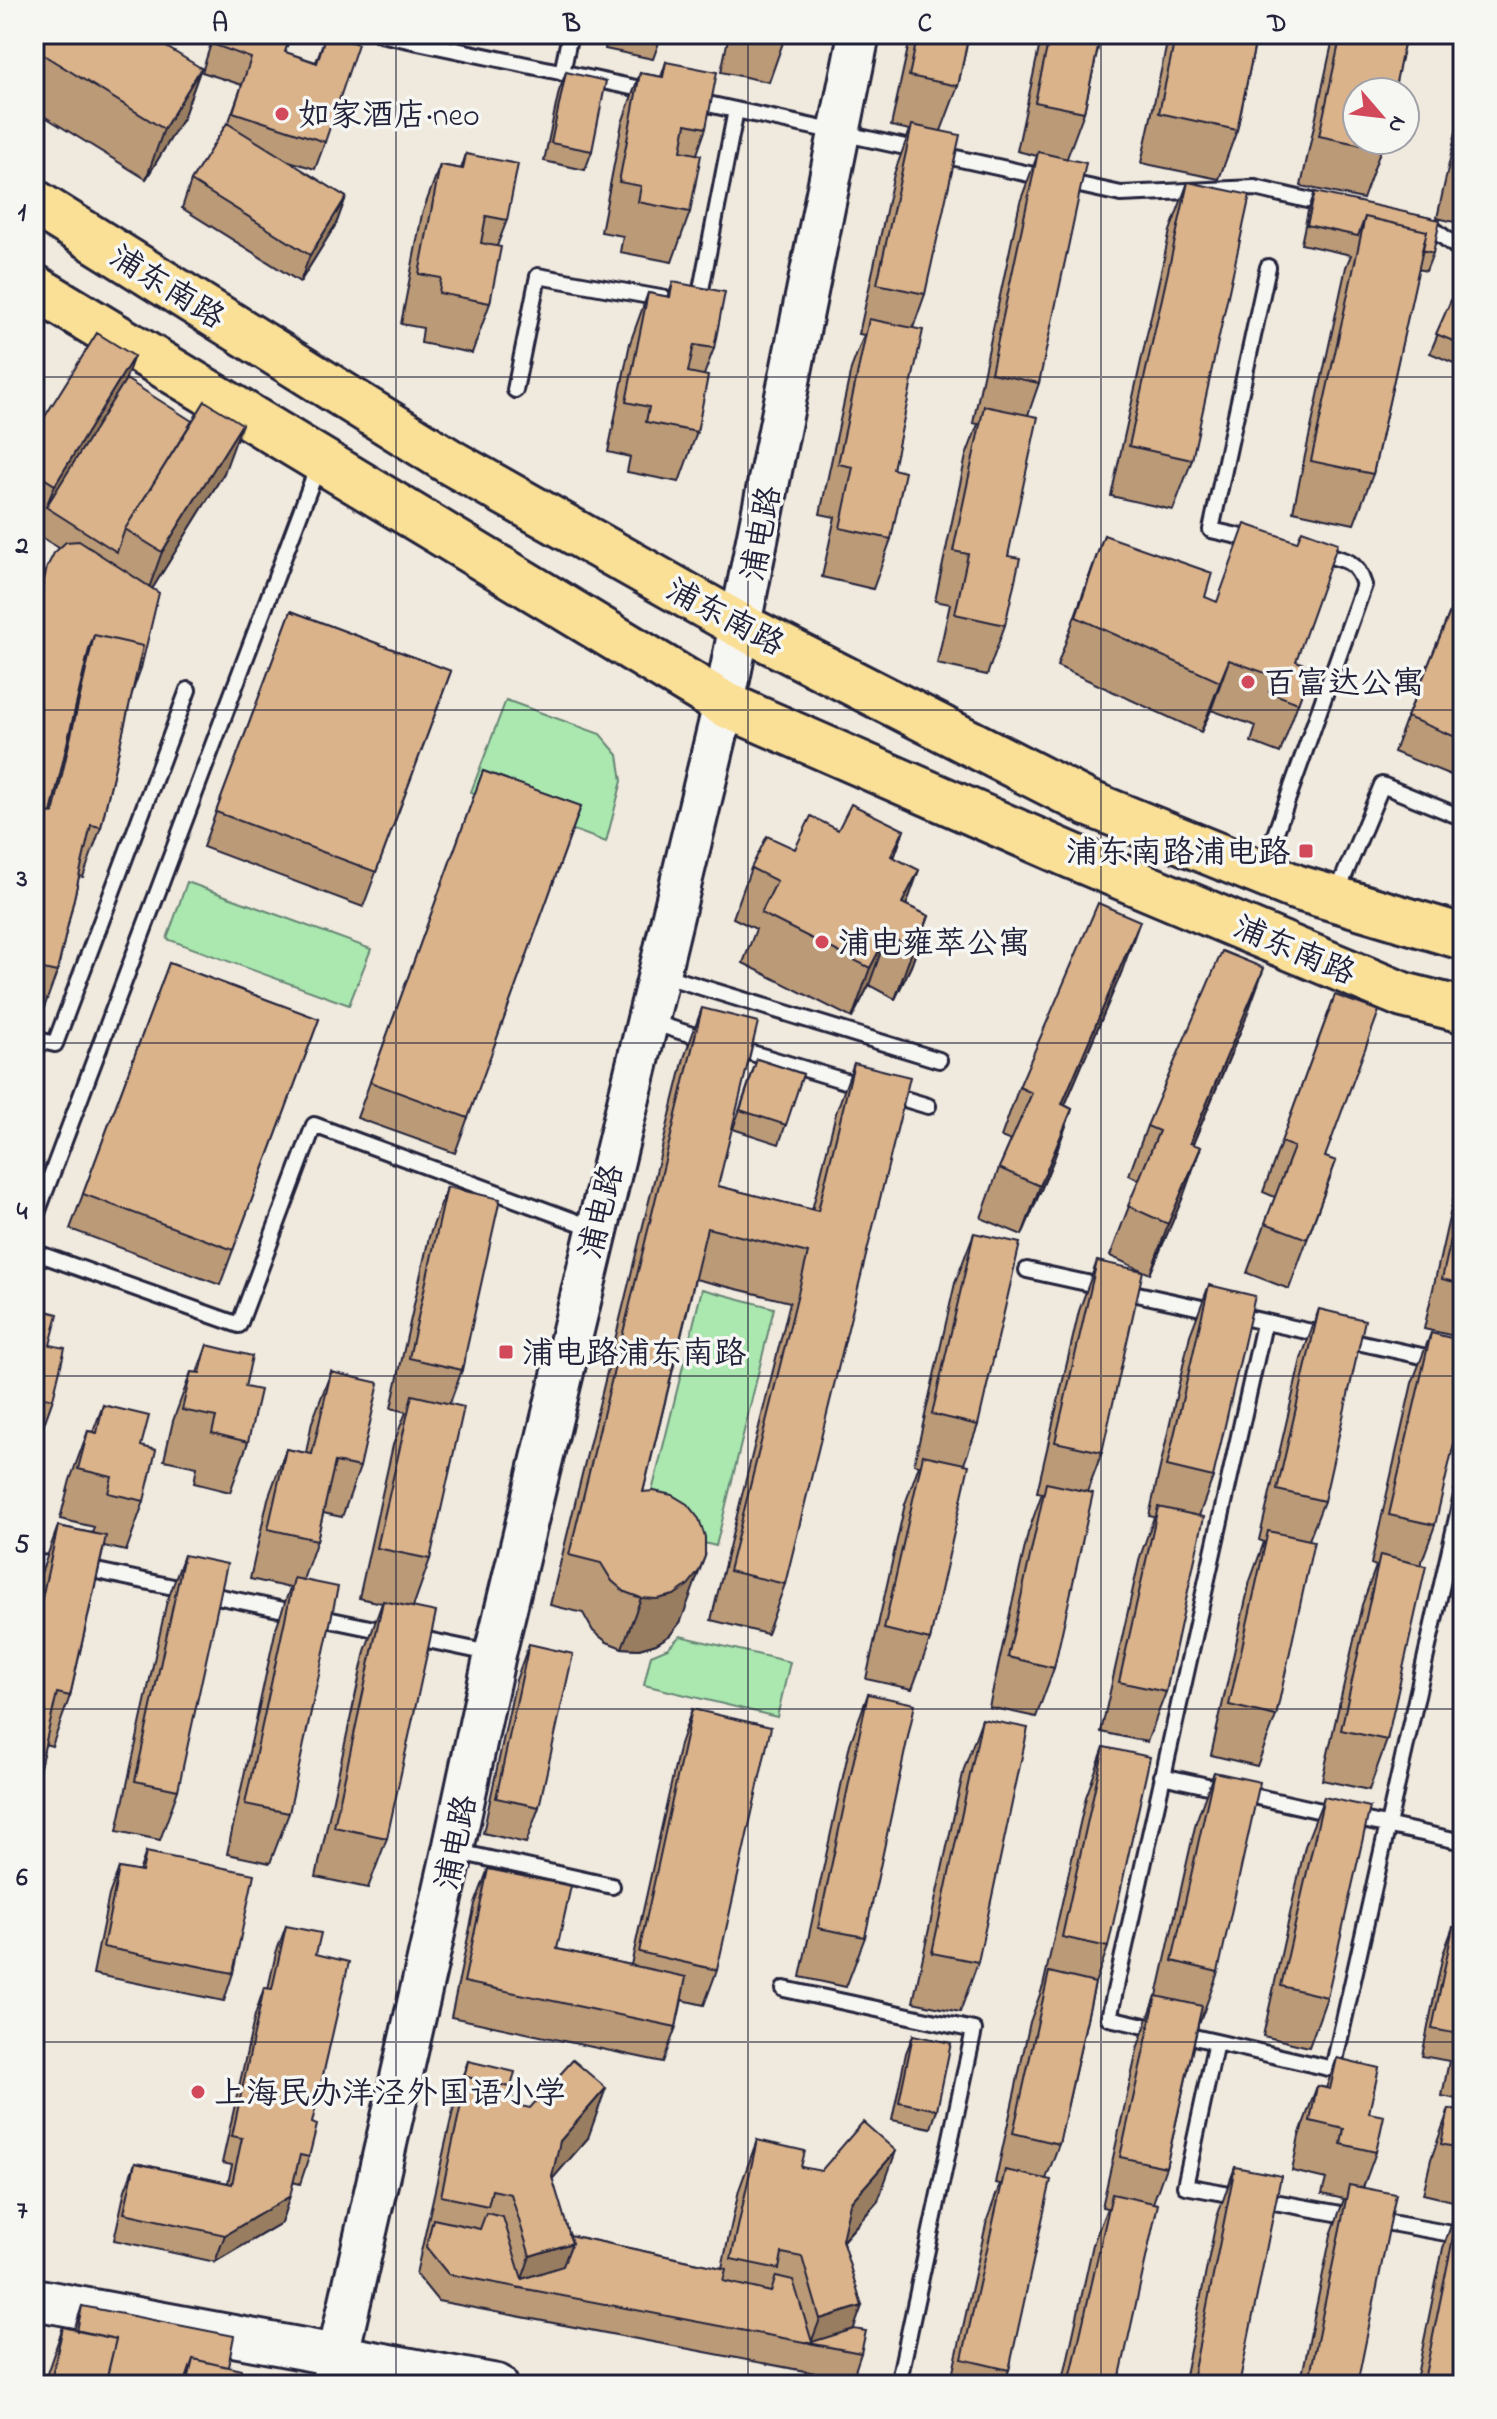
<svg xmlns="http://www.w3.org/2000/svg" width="1497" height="2419" viewBox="0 0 1497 2419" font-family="'Indie Flower','LXGW WenKai TC',sans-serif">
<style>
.green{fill:#aae8af;stroke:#668575;stroke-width:2}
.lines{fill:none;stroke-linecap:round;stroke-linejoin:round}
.lane-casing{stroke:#22223b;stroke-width:20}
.secondary-casing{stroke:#22223b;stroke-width:46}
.primary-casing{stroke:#22223b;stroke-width:50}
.lane{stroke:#f6f6f2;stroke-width:14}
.secondary{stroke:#f6f6f2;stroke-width:40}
.primary{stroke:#fadf96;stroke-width:44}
.wall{fill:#bb9a78;stroke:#22223b;stroke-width:2}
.shaded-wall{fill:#997d61;stroke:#22223b;stroke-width:2}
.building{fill:#dab38b;stroke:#22223b;stroke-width:2}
.grid{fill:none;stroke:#22223b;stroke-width:2;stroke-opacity:0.55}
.poi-dot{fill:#d1495b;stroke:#f6f6f2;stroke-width:3}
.labels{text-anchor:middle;stroke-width:7;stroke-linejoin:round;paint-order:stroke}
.poi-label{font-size:32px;fill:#22223b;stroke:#f6f6f2;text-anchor:start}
.street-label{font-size:32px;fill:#22223b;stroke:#f6f6f2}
.neatline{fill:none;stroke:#22223b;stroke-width:3}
.grid-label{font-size:26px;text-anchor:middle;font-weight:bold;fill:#22223b}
</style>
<rect width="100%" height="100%" fill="#f0e9dd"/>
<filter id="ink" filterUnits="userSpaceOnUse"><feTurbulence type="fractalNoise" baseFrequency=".0125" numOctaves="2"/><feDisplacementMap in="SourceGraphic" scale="16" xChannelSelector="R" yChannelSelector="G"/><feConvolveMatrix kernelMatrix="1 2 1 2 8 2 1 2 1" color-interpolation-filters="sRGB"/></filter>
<g filter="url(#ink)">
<!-- green -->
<path class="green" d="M506 700 600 734 618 755 622 781 606 842 471 792Z
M187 882 371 949 349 1005 167 939Z
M702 1289 774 1308 716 1546 643 1528Z
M680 1636 790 1662 777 1717 644 1685 651 1655 668 1648Z"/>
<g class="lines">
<defs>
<path id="lane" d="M380 34 650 91
M562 73 570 34
M694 101 1121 194 1255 188 1329 205
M1420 225 1432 228 1463 252
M698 305 736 110
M515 390 538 276 666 299
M1256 540 1211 530 1268 267
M1262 871 1364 585C1356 558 1341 559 1316 553
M1336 895 1382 785 1463 818
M662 975 939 1060
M651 1022 708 1040
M34 1039 55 1044 188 690
M735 1048 865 1087
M888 1094 928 1106
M34 1221 319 463
M34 1252 239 1325 314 1125 596 1229
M1027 1270 1463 1365
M1463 1491 1333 2069 1216 2042 1185 2186 1463 2236
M34 1563 63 1564 389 1632
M413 1637 494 1654
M1162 1776 1463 1842
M454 1851 612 1886
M784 1989 974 2030 898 2385
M1216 2042 1109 2018 1264 1324"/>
<path id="secondary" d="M34 2299 497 2385
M331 2385 453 1850 495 1654 724 704 859 34"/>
<path id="primary" d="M34 202 452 463 741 626 1088 803 1295 887 1463 937
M34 287 724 704 1072 856 1403 995 1463 1010"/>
</defs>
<!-- lane casing -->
<use href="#lane" class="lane-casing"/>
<!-- secondary casing -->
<use href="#secondary" class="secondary-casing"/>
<!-- primary casing -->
<use href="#primary" class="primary-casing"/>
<!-- lane -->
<use href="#lane" class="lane"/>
<!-- secondary -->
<use href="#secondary" class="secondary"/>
<!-- primary -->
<use href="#primary" class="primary"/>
</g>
<!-- wall -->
<path class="wall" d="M34 34 201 68 183 118 146 179 34 110Z
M214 34H291L285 52 316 62 326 34 325 142 315 169 286 160 346 197 336 224 300 282 182 208 191 181 228 124 242 85 202 72Z
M534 34H551L550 37Z
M608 34H662L653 59 605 49Z
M729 34H786L769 82 721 72Z
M911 34H969L958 86 941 131 925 294 913 328 893 469 891 539 873 589 822 577 835 517 820 514 851 369 864 335 859 334 894 174 910 130 891 126Z
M1042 34H1101L1084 112 1067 158 1039 383 1028 415 1008 556 1005 625 987 675 937 664 950 604 935 601 966 456 978 424 973 423 1020 202 1037 156 1017 151Z
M1169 34H1257L1237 130 1219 179 1141 163Z
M1334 34H1406L1381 149 1363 199 1301 186Z
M666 62 706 128 697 154 690 212 672 262 620 252 623 236 601 232 622 123 640 73 661 77Z
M566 72 592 151 585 170 544 161 559 91Z
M1463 100V224L1437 218Z
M466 154 507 220 497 246 490 303 472 353 421 343 423 328 401 324 422 214 440 165 461 169Z
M1188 182 1192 460 1173 510 1111 496 1170 231Z
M1315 192 1433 253 1426 271 1418 269 1373 474 1354 524 1293 511 1346 267 1351 255 1301 244 1308 211Z
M1463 273V367L1430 353Z
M673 282 714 348 704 375 697 432 679 482 627 472 630 457 608 452 630 343 648 293 668 297Z
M126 379 224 473 152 589 141 668 131 696 101 827 83 877 79 876 57 972 40 1019 34 1045V604L47 567 59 548 34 533V434Z
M1104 535 1205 597 1296 661 1311 667 1280 753 1251 742 1256 726 1211 710 1201 732 1057 666Z
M1463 580V780L1394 752 1407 717Z
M291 611 451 671 363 907 203 847Z
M483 771 581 806 455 1153 357 1118Z
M838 830H904L894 858 906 905 929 916 911 966 895 999 869 985 852 1018 743 963 756 929 733 918 751 868Z
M169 963 319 1019 220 1285 70 1229Z
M1122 971 1065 1105 1072 1109 1054 1159 1022 1235 981 1218 999 1168 1011 1141 1001 1137 1019 1087Z
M1335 995 1325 1157 1336 1161 1289 1289 1247 1273 1275 1197 1263 1192Z
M702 1008 718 1186 812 1210 836 1113 854 1063 785 1584 767 1634 711 1620 790 1302 695 1279 643 1492 681 1621 670 1635 656 1644 639 1649 622 1648 607 1642 593 1631 583 1613 550 1605 684 1058Z
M1246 1018 1193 1144 1183 1197 1150 1274 1110 1256 1139 1180 1129 1175 1147 1126Z
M757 1059 803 1074 779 1144 733 1129Z
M1463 1156V1338L1424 1329Z
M447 1187 462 1370 450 1403 430 1559 413 1607 387 1838 368 1888 316 1877 365 1651 382 1603 359 1598 393 1445 406 1412 391 1408 429 1237Z
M974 1233 978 1425 964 1464 930 1640 912 1689 866 1679 905 1504 919 1465 914 1464 955 1283Z
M1097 1261 1102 1452 1087 1492 1054 1668 1036 1717 989 1707 1028 1533 1042 1493 1037 1492 1079 1311Z
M1209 1285 1213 1477 1199 1516 1166 1692 1147 1742 1101 1732 1140 1557 1154 1517 1149 1516 1190 1335Z
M34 1308 50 1345 53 1399 35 1449Z
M1319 1309 1324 1501 1309 1540 1276 1716 1257 1766 1211 1755 1250 1581 1264 1542 1259 1540 1301 1359Z
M1431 1333 1435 1525 1421 1564 1387 1740 1369 1790 1322 1780 1362 1605 1376 1566 1371 1564 1412 1383Z
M207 1345 245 1387 248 1442 230 1492 194 1483 197 1467 164 1460 173 1421 191 1372 197 1373Z
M331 1372 360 1467 342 1517 323 1513 317 1540 303 1580 289 1813 270 1863 227 1854 276 1628 290 1588 250 1579 268 1499 286 1449 306 1453 312 1422Z
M103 1405 141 1446 144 1501 126 1551 104 1546 70 1696 52 1746 45 1744 39 1771 34 1784V1603L40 1576 58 1526 92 1533 94 1527 60 1519 70 1480 88 1431 93 1432Z
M184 1555 178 1790 160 1840 117 1831 166 1605Z
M529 1644 539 1807 526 1843 483 1833 516 1680Z
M868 1694 865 1937 846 1987 800 1977 850 1744Z
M692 1709 717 1970 704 2005 682 2000 676 2027 663 2062 451 2017 475 1904 488 1869 557 1949 631 1965 680 1744Z
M982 1719 978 1962 960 2012 913 2002 964 1769Z
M1104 1747 1108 1947 1095 1983 1059 2144 1046 2179 1009 2370 1003 2385H950L987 2220 1000 2184 995 2183 1030 2022 1043 1986 1086 1797Z
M1214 1772 1218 1972 1200 2022 1199 2021 1166 2167 1153 2203 1118 2385H1062L1093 2244 1107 2208 1102 2207 1138 2046 1156 1996H1157L1196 1822Z
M1324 1797 1327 1997 1309 2047 1263 2036 1305 1846Z
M146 1852 233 1973 224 2001 93 1974 109 1895 119 1868 139 1872Z
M286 1926 316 1954 312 2123 309 2157 300 2184 293 2182 281 2223 215 2262 114 2240 125 2190 135 2163 228 2183 232 2165 222 2163 255 2015 264 1988 268 1989 276 1953Z
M1453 1927 1463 1929V2385H1415L1443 2248 1454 2217 1457 2202 1423 2194 1431 2159 1449 2109 1457 2111 1461 2100 1442 2096 1449 2061 1422 2056 1443 1954Z
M913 2035 937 2110 931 2128 892 2120 906 2053Z
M1337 2058 1369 2113 1376 2152 1363 2188 1357 2385H1300L1331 2235 1344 2199 1322 2194 1326 2179 1292 2171 1299 2136 1317 2086 1326 2088Z
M468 2061 511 2087V2104L588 2138 552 2178 569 2235 722 2268 739 2190 757 2140 801 2167 878 2201 843 2241 854 2329 861 2353 852 2380 438 2301 416 2274 458 2088Z
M1235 2167 1239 2385H1183L1217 2217Z
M82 2306 228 2367 237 2385H43L63 2327 74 2330Z"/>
<!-- shaded-wall -->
<path class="shaded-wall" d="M201 68 183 118 146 179 164 129Z
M346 197 336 224 300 282 310 255Z
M134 356 116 406 46 507 55 485Z
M242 424 224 473 144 602 162 552Z
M1229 660 1211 710 1201 732 1220 682Z
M904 830 886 880 891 856Z
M919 870 901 920 902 903Z
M929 916 911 966 895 999 913 949Z
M1140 921 1122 971 1044 1154 1062 1104Z
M887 935 869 985 852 1018 870 968Z
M1264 968 1246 1018 1172 1193 1190 1143Z
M1072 1109 1054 1159 1022 1235 1040 1186Z
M1201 1147 1183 1197 1150 1274 1168 1224Z
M705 1556 681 1621 670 1635 656 1644 639 1649 622 1648 641 1598Z
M606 2088 588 2138 542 2191 560 2141Z
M896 2151 878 2201 832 2253 850 2203Z
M290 2196 281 2223 215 2262 225 2235Z
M572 2243 553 2293 519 2288 530 2256Z
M862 2306 846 2350 811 2343 820 2319Z"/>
<!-- building -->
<path class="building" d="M34 34H145L201 68 164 129 34 49Z
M215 34H291L285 52 317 63 326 34 358 44 325 142 233 112 251 58 212 44Z
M918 34H969L958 86 909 76Z
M1050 34H1101L1084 112 1035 102Z
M1176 34H1257L1237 130 1159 113Z
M1341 34H1406L1394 92H1357V140H1383L1381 149 1319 136Z
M666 62 717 72 706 128 686 124 681 151 701 155 690 212 638 202 641 186 619 182 640 73 663 77Z
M566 72 606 81 592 151 551 143Z
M227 123 346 197 310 255 191 181Z
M912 125 960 135 925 294 877 284Z
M1463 134V170L1456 168Z
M1038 152 1086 163 1039 383 991 373Z
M466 154 518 164 507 220 486 216 481 243 501 247 490 303 439 293 441 278 419 274 440 165 463 169Z
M1188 182 1250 195 1192 460 1129 446Z
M1315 192 1440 220 1433 253 1422 250 1427 231 1365 217 1358 236 1307 225Z
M1365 217 1427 231 1373 474 1311 461Z
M1463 273V345L1436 334Z
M673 282 725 292 714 348 694 345 691 358 688 372 708 376 697 432 646 422 649 407 626 402 648 293 670 297Z
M869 319 923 330 893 469 905 472 891 539 840 528 853 467 838 464Z
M97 333 134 356 55 485 34 472V434Z
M126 379 192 421 125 529 117 552 46 507Z
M205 401 242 424 162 552 125 529Z
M984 406 1038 417 1008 556 1020 558 1005 625 955 614 968 554 953 551Z
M1245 524 1297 542 1302 530 1338 543 1296 661 1311 667 1298 703 1269 692 1274 676 1229 660 1220 682 1076 617 1104 535 1212 573 1205 597 1217 602Z
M79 541 159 593 141 668 138 667 143 646 94 635 89 649 51 813 42 811 37 826 34 825V624L47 567 54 553 66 542Z
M1463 580V740L1407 717Z
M291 611 451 671 376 872 216 812Z
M94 635 143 646 101 827 91 825 57 972 34 967V848L42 811 53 814Z
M483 771 581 806 468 1118 370 1082Z
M851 804 904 830 891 856 919 870 902 903 929 916 913 949 887 935 870 968 761 913 777 881 751 868 767 836 795 849 811 816 838 830Z
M1098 903 1140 921 1062 1104 1072 1109 1040 1186 999 1168 1032 1093 1019 1087Z
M1222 951 1264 968 1190 1143 1201 1147 1168 1224 1128 1206 1159 1131 1147 1126Z
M169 963 319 1019 233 1250 83 1194Z
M1335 995 1379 1011 1325 1157 1336 1161 1307 1239 1265 1223 1294 1147 1281 1142Z
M702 1008 758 1022 718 1186 818 1211 854 1063 910 1077 785 1584 729 1571 808 1253 707 1228 643 1492 654 1491 672 1495 687 1504 699 1519 705 1537V1556L699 1571 688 1585 674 1595 657 1599 641 1598 625 1592 612 1581 601 1563 569 1555Z
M34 1009 42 1011 34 1045Z
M757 1059 803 1074 786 1125 740 1110Z
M447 1187 500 1199 462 1370 409 1358Z
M1463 1187V1284L1442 1279Z
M974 1233 1020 1243 978 1425 932 1414Z
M1097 1261 1143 1271 1102 1452 1055 1442Z
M1209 1285 1255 1296 1213 1477 1167 1466Z
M34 1308 58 1314 50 1345 65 1348 53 1399 34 1395Z
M1319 1309 1365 1320 1324 1501 1277 1490Z
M1431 1333 1463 1341V1404L1435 1525 1389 1515Z
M207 1345 252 1356 245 1387 260 1390 248 1442 212 1433 216 1417 182 1410 191 1372 200 1373Z
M331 1372 379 1383 360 1467 335 1462 317 1540 268 1529 286 1449 312 1454Z
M412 1395 464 1407 430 1559 377 1548Z
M103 1405 149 1416 141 1446 156 1450 144 1501 108 1493 112 1477 78 1469 88 1431 97 1433Z
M923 1455 969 1465 930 1640 884 1629Z
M1046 1483 1093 1493 1054 1668 1008 1657Z
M1158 1507 1204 1517 1166 1692 1119 1682Z
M58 1526 106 1536 70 1696 57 1693 39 1771 34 1770V1634Z
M1268 1531 1314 1541 1276 1716 1229 1705Z
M184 1555 227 1564 178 1790 135 1781Z
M1380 1555 1426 1566 1387 1740 1341 1730Z
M294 1578 338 1587 289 1813 245 1804Z
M383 1601 436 1612 387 1838 334 1827Z
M529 1644 573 1654 539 1807 496 1798Z
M868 1694 915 1704 865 1937 818 1928Z
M692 1709 771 1727 717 1970 639 1952Z
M982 1719 1028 1728 978 1962 932 1953Z
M1104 1747 1150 1757 1108 1947 1062 1937Z
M1214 1772 1260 1782 1218 1972 1172 1961Z
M1324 1797 1370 1807 1327 1997 1281 1986Z
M146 1852 254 1874 233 1973 103 1947 119 1868 142 1872Z
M488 1869 571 1886 557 1949 686 1977 676 2027 464 1982Z
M286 1926 321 1933 316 1954 349 1962 312 2123 317 2125 309 2157 300 2155 290 2196 225 2235 124 2213 135 2163 232 2184 242 2138 232 2136 264 1988 272 1989Z
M1453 1927 1463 1929V2071L1452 2069 1459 2034 1432 2029Z
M1049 1972 1095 1983 1059 2144 1013 2133Z
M1156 1996 1202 2006 1166 2167 1120 2157Z
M913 2035 951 2043 937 2110 899 2102Z
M1337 2058 1379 2068 1369 2113 1384 2116 1376 2152 1341 2144 1344 2129 1310 2121 1317 2086 1330 2089Z
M573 2060 606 2088 560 2141 552 2177 572 2243 530 2256 511 2194 492 2190 488 2206 441 2196 467 2077 514 2088 511 2104 530 2108Z
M468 2061 515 2072 511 2087 467 2077 459 2100Z
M1463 2105V2149L1441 2144 1449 2109 1461 2112Z
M863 2122 896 2151 850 2203 842 2240 862 2306 820 2319 802 2257 782 2253 779 2269 731 2259 757 2140 805 2151 801 2167 821 2171Z
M1235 2167 1281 2176 1239 2385H1191Z
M1005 2170 1051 2180 1009 2370 962 2359Z
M1349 2185 1396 2194 1357 2385H1308Z
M1112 2194 1158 2204 1118 2385H1076L1069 2384Z
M1461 2199H1463V2385H1423Z
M486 2213 503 2217 522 2279 563 2266 572 2243 569 2235 726 2269 723 2281 771 2292 776 2276 793 2280 812 2342 854 2329 866 2331 861 2353 448 2274 426 2247 433 2219 480 2229Z
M82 2306 234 2336 228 2367 193 2359 184 2385H151L107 2376 116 2339 77 2331Z
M63 2327 116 2339 105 2385H50Z
M193 2359 241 2370 237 2385H187Z"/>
</g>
<!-- grid -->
<path class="grid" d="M396 34V2385M748 34V2385M1101 34V2385M34 377H1463M34 710H1463M34 1043H1463M34 1376H1463M34 1709H1463M34 2042H1463"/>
<!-- markers -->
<g class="poi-dot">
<circle cx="282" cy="114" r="8"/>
<circle cx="1248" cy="682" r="8"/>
<rect x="1298" y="843" width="16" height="16" rx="4"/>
<circle cx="822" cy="942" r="8"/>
<rect x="498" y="1344" width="16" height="16" rx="4"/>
<circle cx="198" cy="2092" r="8"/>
</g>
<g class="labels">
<!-- poi labels -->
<g class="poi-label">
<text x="298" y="125">如家酒店·neo</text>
<text x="1264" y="693">百富达公寓</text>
<text x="1290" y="862" text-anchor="end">浦东南路浦电路</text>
<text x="838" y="953">浦电雍萃公寓</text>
<text x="522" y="1363">浦电路浦东南路</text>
<text x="214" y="2103">上海民办洋泾外国语小学</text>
</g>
<!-- street labels -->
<g class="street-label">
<text transform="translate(168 286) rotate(32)" y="11">浦东南路</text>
<text transform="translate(760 533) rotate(-79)" y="11">浦电路</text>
<text transform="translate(726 616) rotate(28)" y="11">浦东南路</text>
<text transform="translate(1295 949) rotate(23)" y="11">浦东南路</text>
<text transform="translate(600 1211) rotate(-76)" y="11">浦电路</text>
<text transform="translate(455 1842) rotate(-78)" y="11">浦电路</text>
</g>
</g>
<!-- margin -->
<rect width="1497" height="2419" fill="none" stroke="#f6f6f2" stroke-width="88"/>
<!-- north arrow -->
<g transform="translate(1381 116) rotate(118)"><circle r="38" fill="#f6f6f2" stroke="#a1a1a9" stroke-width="2"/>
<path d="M0-6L14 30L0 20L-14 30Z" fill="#d1495b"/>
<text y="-12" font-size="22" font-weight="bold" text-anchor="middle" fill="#22223b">N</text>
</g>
<rect x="44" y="44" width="1409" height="2331" class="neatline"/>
<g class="grid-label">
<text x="220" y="31">A</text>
<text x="572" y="31">B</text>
<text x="925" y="31">C</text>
<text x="1277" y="31">D</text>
<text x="22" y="220">1</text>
<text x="22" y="553">2</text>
<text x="22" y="886">3</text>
<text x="22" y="1219">4</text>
<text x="22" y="1552">5</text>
<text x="22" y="1885">6</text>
<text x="22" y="2218">7</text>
</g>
</svg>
